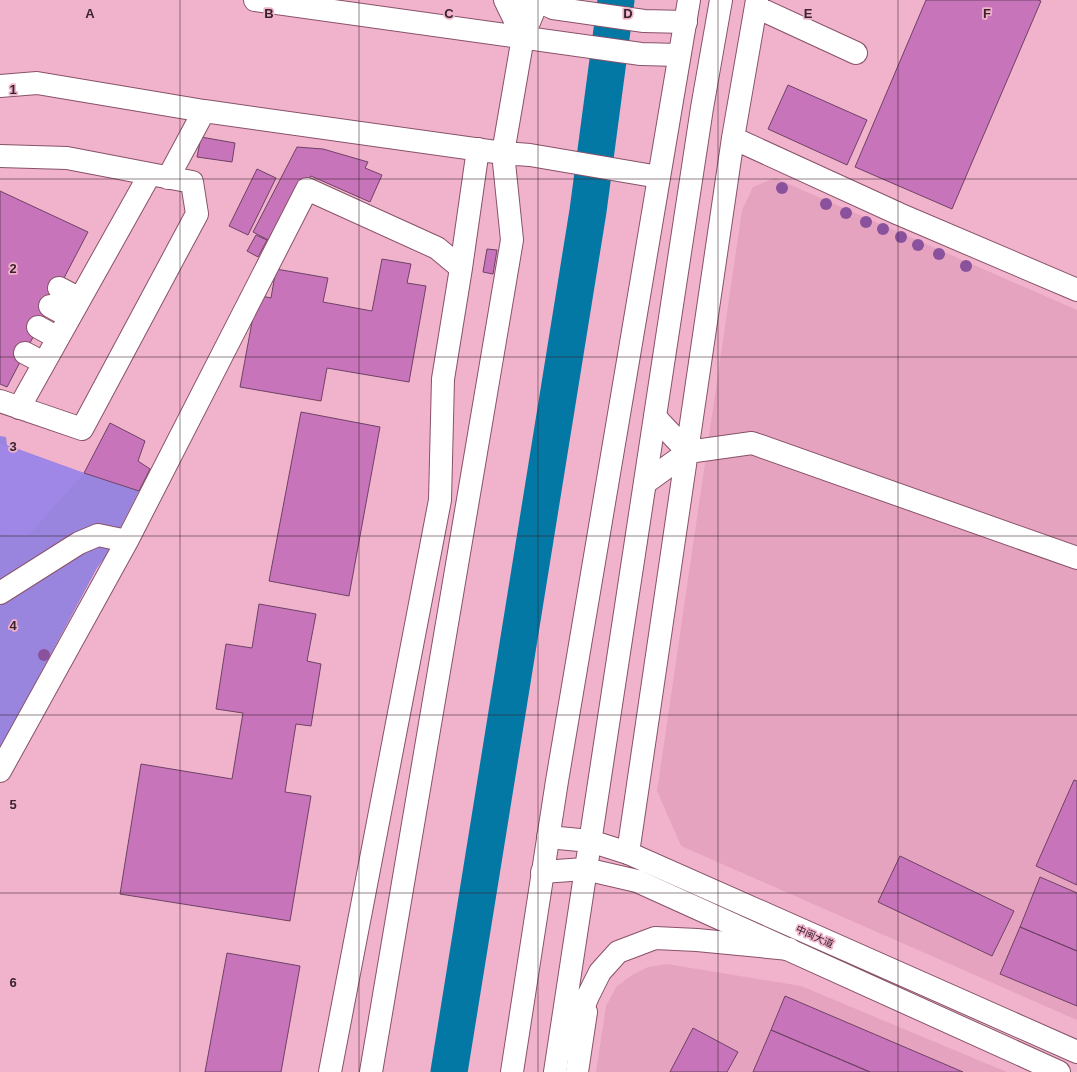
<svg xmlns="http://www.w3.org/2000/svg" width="1077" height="1072" viewBox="0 0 1077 1072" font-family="Helvetica,'Noto Sans SC',sans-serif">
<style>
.built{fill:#e6a3bf}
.green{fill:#9a85de}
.forest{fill:#9e87e7}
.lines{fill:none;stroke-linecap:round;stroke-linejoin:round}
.river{stroke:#0478a4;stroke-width:37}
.building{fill:#c874ba;stroke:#6d4266}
.minor-casing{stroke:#885269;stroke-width:24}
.major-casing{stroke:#885269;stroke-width:24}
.highway-casing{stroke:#885269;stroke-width:24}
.minor{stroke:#fff;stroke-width:22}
.major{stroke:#fff;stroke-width:22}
.highway{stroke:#fff;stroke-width:22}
.tree{fill:#8a519d}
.grid{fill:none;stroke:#39222c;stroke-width:1;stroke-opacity:0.55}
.labels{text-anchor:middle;stroke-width:3.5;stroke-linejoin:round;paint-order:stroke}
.street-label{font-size:10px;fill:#39222c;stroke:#f1b3cc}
.grid-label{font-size:13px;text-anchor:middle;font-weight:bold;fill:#39222c;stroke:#f1b3cc;stroke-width:3.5;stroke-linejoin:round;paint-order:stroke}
</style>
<rect width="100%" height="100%" fill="#f1b3cc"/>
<!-- built -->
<path class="built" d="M775 178 1077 310V1020L681 846 657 791 742 210 753 187Z
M667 964 801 986 1007 1072H596L606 1006 616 987 632 975 648 967Z"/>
<!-- green -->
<path class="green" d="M0 436 6 437 7 445 84 473 139 491 106 556 97 568 0 749Z"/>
<!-- forest -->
<path class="forest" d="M0 444 84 473 28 536 0 534Z"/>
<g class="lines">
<!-- river -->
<path class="river" d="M449 1072 588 211 616 0"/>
</g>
<!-- building -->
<path class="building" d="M926 0H1038L1041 1 952 209 855 167Z
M788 85 867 120 847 165 768 129Z
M201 137 235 143 232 162 197 157Z
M297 147 323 149 368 162 365 168 382 175 370 202 311 176 274 243 253 232Z
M257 169 276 178 248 235 229 226Z
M0 191 88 232 7 387 0 384Z
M256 235 267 240 258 257 247 251Z
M487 249 497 250 493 274 483 272Z
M382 259 411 264 407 283 426 286 409 382 327 368 321 401 240 387 257 295 271 298 276 269 328 278 323 302 372 311Z
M301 412 380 427 349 596 269 581Z
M110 423 145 441 138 461 150 469 139 491 84 473Z
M259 604 316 614 307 661 321 664 311 726 296 724 285 792 311 796 290 921 120 894 141 764 232 779 243 713 216 709 226 644 252 648Z
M1074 780 1077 781V885L1036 866Z
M900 856 1014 911 992 956 878 902Z
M1040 877 1077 893V951L1020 927Z
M1020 927 1077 951V1006L1000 974Z
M227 953 300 966 281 1072H205Z
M785 996 963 1072H870L771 1030Z
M693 1028 738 1052 727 1072H670Z
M771 1030 870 1072H753Z"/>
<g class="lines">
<defs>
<path id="minor" d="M255 0 641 54 679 55
M505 0 523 37
M519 0 538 1 553 8 644 21 686 22
M756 7 856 53
M0 86 37 83 204 111 503 153 530 155 659 177
M733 138 899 214 1077 290
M0 156 67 158 192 182 197 214 82 429 0 401
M168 178 204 111
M59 288 80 299
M50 306 70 317
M38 327 58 338
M25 353 44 363
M19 408 150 174
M688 452 752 443 1077 558
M645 483 688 452 655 417
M0 593 79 543 98 535 127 541
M0 771 127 541 307 189 437 248 461 268
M628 853 733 138 757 0
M330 1072 440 500 443 379 461 268 478 149
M371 1072 512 240 503 153 523 37 538 0
M577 1072 586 1012"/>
<path id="major" d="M548 837 590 841 628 853 1077 1052
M542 872 585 869 637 881 1059 1072"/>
<path id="highway" d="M567 1047 588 996 600 972 618 952 655 938 697 940 789 949
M512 1072 557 781 689 0
M555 1072 702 108 721 0"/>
</defs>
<!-- minor casing -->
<use href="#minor" class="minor-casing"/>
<!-- major casing -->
<use href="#major" class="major-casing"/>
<!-- highway casing -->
<use href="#highway" class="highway-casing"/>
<!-- minor -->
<use href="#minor" class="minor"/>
<!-- major -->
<use href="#major" class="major"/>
<!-- highway -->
<use href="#highway" class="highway"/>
</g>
<!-- trees -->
<g class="tree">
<circle cx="782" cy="188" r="6"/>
<circle cx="826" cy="204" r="6"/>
<circle cx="846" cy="213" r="6"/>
<circle cx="866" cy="222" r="6"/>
<circle cx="883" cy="229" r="6"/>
<circle cx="901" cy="237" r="6"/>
<circle cx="918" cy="245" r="6"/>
<circle cx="939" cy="254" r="6"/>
<circle cx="966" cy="266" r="6"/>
<circle cx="44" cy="655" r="6"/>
</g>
<!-- grid -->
<path class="grid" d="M180 0V1072M359 0V1072M538 0V1072M718 0V1072M898 0V1072M0 179H1077M0 357H1077M0 536H1077M0 715H1077M0 893H1077"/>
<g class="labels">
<!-- street labels -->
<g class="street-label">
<text transform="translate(815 936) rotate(24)" y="4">中闽大道</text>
</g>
</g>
<g class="grid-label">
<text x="90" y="18">A</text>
<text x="269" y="18">B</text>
<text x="449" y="18">C</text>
<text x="628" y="18">D</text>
<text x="808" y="18">E</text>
<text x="987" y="18">F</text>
<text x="13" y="94">1</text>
<text x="13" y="273">2</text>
<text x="13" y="451">3</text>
<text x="13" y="630">4</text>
<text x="13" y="809">5</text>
<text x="13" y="987">6</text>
</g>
</svg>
